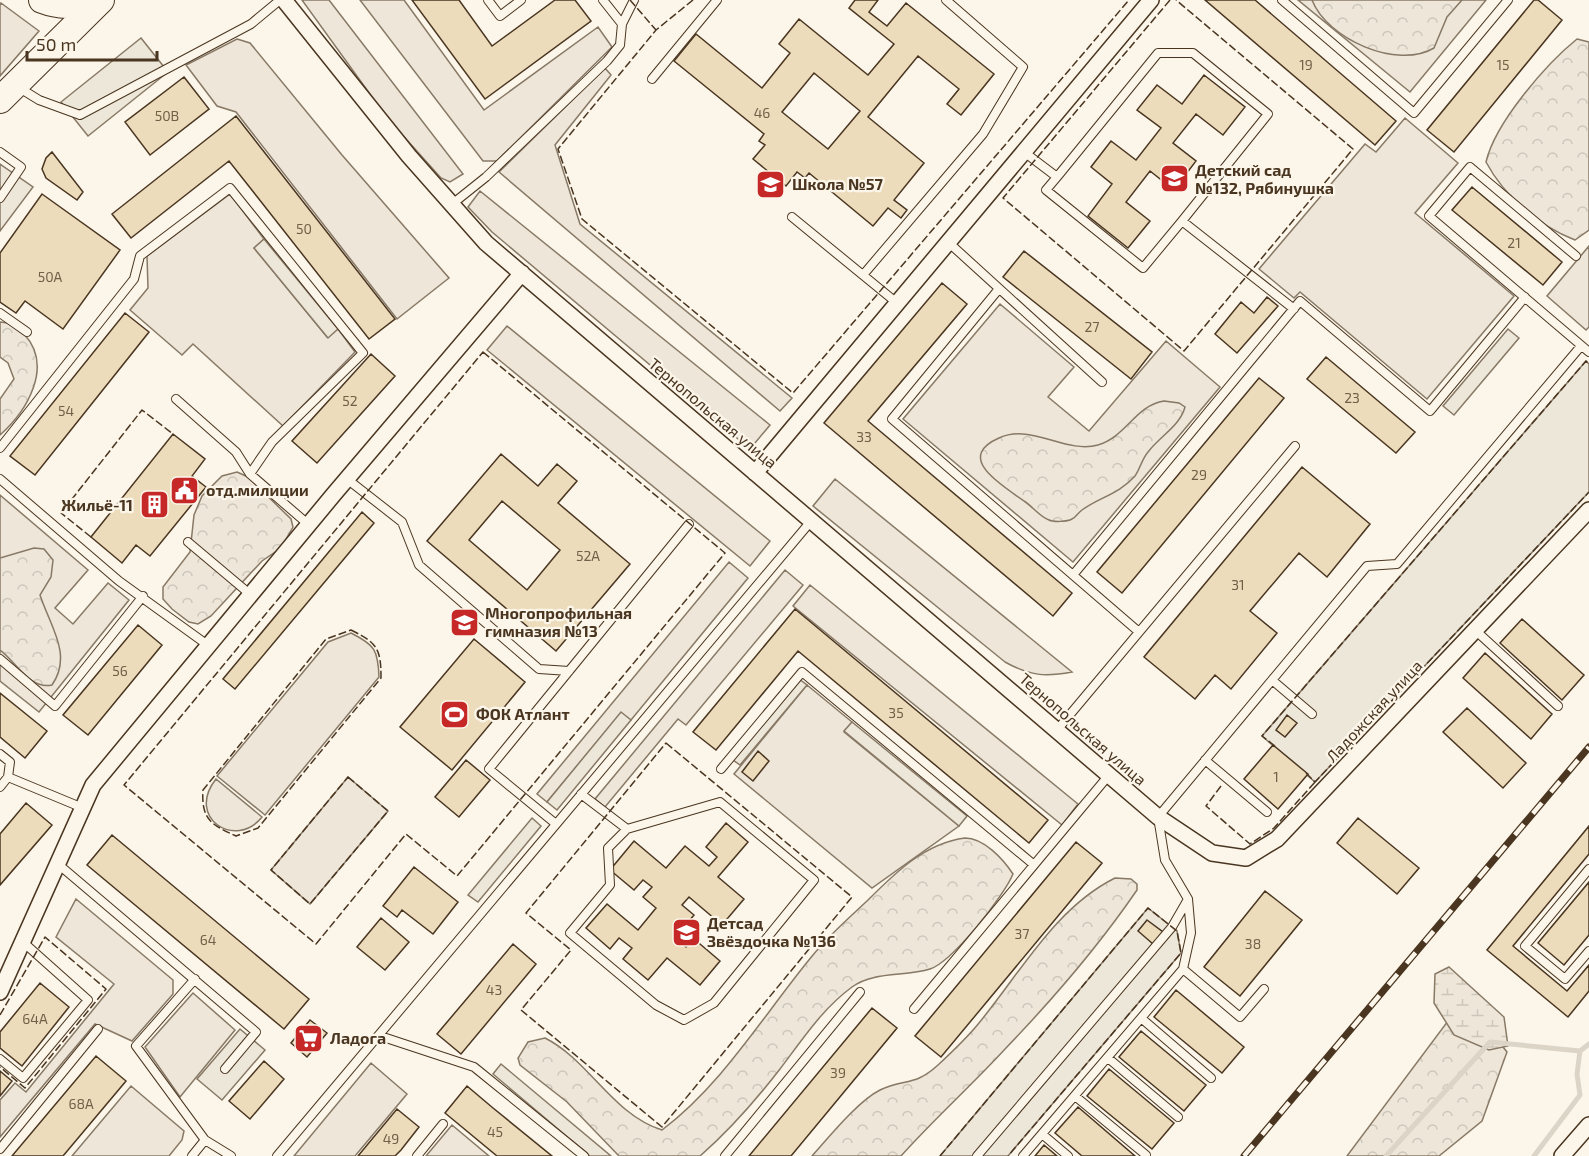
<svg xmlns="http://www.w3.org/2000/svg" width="1589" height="1156" viewBox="0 0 1589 1156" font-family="'Exo 2',sans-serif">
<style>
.green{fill:#ede6d9;stroke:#887966;stroke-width:1.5}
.forest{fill:url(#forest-crowns);stroke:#887966;stroke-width:1.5}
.wetland{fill:url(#wetland-marsh);stroke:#887966;stroke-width:1.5}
.parking{fill:#ede7d9;stroke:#887966;stroke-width:1.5}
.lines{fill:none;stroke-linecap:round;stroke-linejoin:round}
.stream{stroke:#dcd4c6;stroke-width:5}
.building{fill:#ecdcbc;stroke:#4a3520;stroke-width:1.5;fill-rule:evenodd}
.lane-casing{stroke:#4a3520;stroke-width:10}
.street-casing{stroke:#4a3520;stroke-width:18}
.primary-casing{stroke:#4a3520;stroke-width:28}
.lane{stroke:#fbf6e9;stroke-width:8}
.street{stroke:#fbf6e9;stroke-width:15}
.primary{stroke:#fbf6e9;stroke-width:26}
.rail-casing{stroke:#4a3520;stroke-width:7}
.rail{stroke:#fbf6e9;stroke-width:4.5;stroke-dasharray:14;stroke-linecap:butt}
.fence{stroke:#4a3520;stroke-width:1.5;stroke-dasharray:8 3;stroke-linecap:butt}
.labels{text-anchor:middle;stroke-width:4.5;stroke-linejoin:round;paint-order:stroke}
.number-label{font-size:14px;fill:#725f47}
.poi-label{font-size:16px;font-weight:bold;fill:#4a3520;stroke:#fbf6e9;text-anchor:start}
.street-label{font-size:16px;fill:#4a3520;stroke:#fbf6e9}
</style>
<defs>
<pattern id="forest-crowns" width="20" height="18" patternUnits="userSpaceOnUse" patternTransform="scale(1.5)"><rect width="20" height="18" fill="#ede6d9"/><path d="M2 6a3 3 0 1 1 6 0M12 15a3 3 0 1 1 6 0" fill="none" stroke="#cdc6ba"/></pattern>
<pattern id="wetland-marsh" width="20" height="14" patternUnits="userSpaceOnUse" patternTransform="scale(1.5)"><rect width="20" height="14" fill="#ede6d9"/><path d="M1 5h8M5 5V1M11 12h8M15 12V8" fill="none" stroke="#cdc6ba"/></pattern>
</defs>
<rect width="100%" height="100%" fill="#fbf6e9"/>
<!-- green -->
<path class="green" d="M302 0H329L463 174 450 182 441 178 388 119Z
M360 0H404L484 110 598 27 612 47 497 161H483Z
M1298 0H1486L1410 92Z
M1 3 39 31 0 76V5Z
M237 39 250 43 342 155 449 278 397 319 236 112 217 106 186 65Z
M605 68 611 75 555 145 580 224 792 398 780 411 499 172Z
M1405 118 1458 163 1415 213 1514 296 1427 399 1300 292 1294 298 1259 269 1365 144 1376 152Z
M480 191 770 425 750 449 492 232 468 207Z
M230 194 264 239 254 248 327 337 338 329 355 352 283 426 193 344 182 355 130 310 148 288 147 256Z
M1589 246V327L1586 330 1547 296Z
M1000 304 1074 367 1048 397 1089 431 1166 341 1220 387 1073 562 903 419Z
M507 326 770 541 750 566 487 350Z
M835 479 1072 672C1045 677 1030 676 1005 662L813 506Z
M0 495 88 570 55 608 73 624 108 583 129 600 39 712 0 681Z
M729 562 748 578 631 720 621 713 547 802 537 794Z
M785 570 803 585 686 725 678 719 605 807 595 799Z
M810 585 1078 804 1062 825 793 606Z
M351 633C375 645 378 650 379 677L265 815 217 776 328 642Z
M807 685 852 722 844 732 959 826 872 888 734 774Z
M348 777 388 811 310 904 271 870Z
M216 779 262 817C236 850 185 818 216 779Z
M76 899 173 980V994L132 1041 95 1024 0 1137V1100L15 1083 26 1092 114 984 56 937Z
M193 993 235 1030 180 1097 145 1047Z
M371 1063 407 1094 355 1156H294Z
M131 1086 184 1131 182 1140 169 1156H72Z
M452 1125 489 1156H426Z"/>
<!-- forest -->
<path class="forest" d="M1312 0H1462L1447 17 1434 48C1397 70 1327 39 1312 0Z
M1577 39 1589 42V230L1575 240C1539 226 1504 196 1486 162 1495 123 1546 64 1577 39Z
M0 322C9 322 18 328 24 334 54 366 27 411 0 435V399L14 379 8 363 0 357Z
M1164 401 1179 403 1185 407C1180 426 1160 436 1148 452 1142 459 1140 469 1135 476 1119 494 1100 497 1082 510 1078 513 1075 518 1072 519 1067 522 1053 522 1049 520 1040 517 1032 506 1024 501 1005 487 953 458 999 438 1032 423 1065 454 1098 445 1126 437 1136 405 1164 401Z
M237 472 248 477 291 519 293 527 281 548 262 561 211 616 198 624 189 622 172 609 163 599V587L190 552 194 515 202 496 222 476Z
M34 548 44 549 53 560 51 577 40 595C50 626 73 655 52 685 29 690 16 661 0 650V558Z
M965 838C984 838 1003 859 1013 874 1004 896 952 962 930 969 905 977 874 971 852 987 822 1009 802 1040 780 1069 756 1100 730 1130 700 1156H619L567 1102 520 1065 518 1058 528 1042 545 1038C589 1060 613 1115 662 1130 724 1083 764 1014 813 955 829 935 849 918 868 900 895 873 925 843 965 838Z
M1115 878 1131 879 1137 884V890C1098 947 1053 999 1006 1048 972 1085 934 1119 901 1156H812C829 1137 858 1101 880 1090 905 1078 914 1087 938 1065 952 1052 967 1038 979 1023 1021 972 1055 908 1115 878Z
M1454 1013 1482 1021 1507 1052 1482 1121 1439 1156H1347Z"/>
<!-- wetland -->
<path class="wetland" d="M1449 967 1504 1017 1508 1046 1489 1050 1454 1035 1434 1003 1435 974Z"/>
<!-- parking -->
<path class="parking" d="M141 38 168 72 88 136 61 102Z
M0 164 33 187 0 231Z
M264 239 338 329 328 338 254 248Z
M1508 329 1519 338 1454 415 1443 406Z
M1586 361 1589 364V492L1315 782 1262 736Z
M799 679 807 685 740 765 733 760Z
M621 712 631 720 557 810 547 802Z
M852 722 967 816 959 826 844 731Z
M532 818 541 826 478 902 468 895Z
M1148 908 1177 931 1181 953 1008 1156H940Z
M240 1029 265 1050 222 1100 197 1079Z
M501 1064 611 1156H590L493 1074Z"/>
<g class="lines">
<!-- stream -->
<path class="stream" d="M1386 1156 1490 1042 1580 1051 1589 1044
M1534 1156 1580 1095 1577 1074 1580 1051"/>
</g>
<!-- building -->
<path class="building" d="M412 0H459L492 46 555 0H575L591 21 485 99Z
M855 0H878L869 12 887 26 906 3 994 74 961 115 947 104 959 89 918 56 868 117 924 163 894 200 907 210 901 218 888 208 873 226 809 173 805 178 797 172 786 186 753 159 765 145 759 141 764 134 674 61 696 34 762 88 790 53 779 44 799 19 868 75 894 44 849 8ZM814 73 860 111 828 149 782 112Z
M1205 0H1255L1396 121 1375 145Z
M1534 0H1538L1562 20 1454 152 1427 130Z
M1204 75 1245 107 1223 135 1196 114 1173 143 1196 161 1174 190 1150 171 1126 202 1150 221 1128 248 1088 216 1112 184 1091 167 1111 141 1136 160 1161 128 1137 110 1157 85 1182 104Z
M184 77 209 109 150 155 125 122Z
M236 116 395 319 369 339 229 161 131 238 112 214Z
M52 152 83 192 77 200 46 178 42 169 46 158Z
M1472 187 1562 262 1543 285 1452 210Z
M42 194 120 250 63 329 25 301 16 313 0 302V253Z
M1024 251 1152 352 1131 379 1003 277Z
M942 283 967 304 868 421 1072 593 1053 616 824 423Z
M1267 297 1278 306 1237 353 1215 334 1241 302 1254 313Z
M125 313 149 332 35 475 10 456Z
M371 354 395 376 317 463 292 441Z
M1326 357 1415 432 1396 453 1307 379Z
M1259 378 1284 398 1122 593 1097 572Z
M173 434 205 459 192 476 206 487 150 556 136 545 122 563 91 537Z
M501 454 538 486 557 464 577 481 558 503 630 564 556 651 427 541ZM502 501 560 550 527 590 469 540Z
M1302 467 1370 524 1327 577 1299 553 1250 611 1277 633 1231 689 1215 675 1195 699 1144 657Z
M362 512 374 523 235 689 223 679Z
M795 609 1048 820 1029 843 798 651 716 750 693 732Z
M1522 619 1584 675 1562 700 1500 643Z
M138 625 162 645 88 735 63 715Z
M474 639 525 682 452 770 400 727Z
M1485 653 1552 714 1531 739 1463 678Z
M0 693 47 731 25 758 0 737Z
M1467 708 1526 763 1503 788 1443 732Z
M1287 715 1297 723 1285 737 1276 730Z
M1273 745 1308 774 1278 809 1244 779Z
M758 751 769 761 753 781 742 772Z
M466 760 490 780 459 817 435 797Z
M26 803 52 825 0 885V834Z
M1358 818 1419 868 1397 894 1337 843Z
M726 823 748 842 718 877 744 899 722 925 689 897 682 905 694 915 675 938 686 947 693 938 720 961 700 985 667 958 648 980 623 959 632 948 619 938 610 949 586 928 607 904 638 930 656 908 643 897 652 887 643 880 634 890 610 870 634 841 666 868 685 846 709 866 717 857 706 847Z
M1589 826V854L1513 946 1567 991 1589 965V991L1568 1017 1487 950Z
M112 835 309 999 284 1029 87 865Z
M1076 842 1102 863 941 1057 915 1036Z
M414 867 458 902 433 934 402 910 397 917 383 906Z
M1589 882V935L1564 965 1538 943Z
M1265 891 1302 920 1240 996 1204 967Z
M381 918 409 942 385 970 357 947Z
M1147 920 1163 932 1153 944 1138 931Z
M513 944 536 964 461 1054 437 1034Z
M40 983 69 1007 22 1066 0 1048V1032Z
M1176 990 1244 1047 1222 1073 1154 1017Z
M872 1008 897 1028 791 1156H749Z
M310 1020 327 1033 307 1057 291 1043Z
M1141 1031 1206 1085 1184 1111 1119 1057Z
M96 1056 126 1081 63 1156H12Z
M264 1061 284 1079 250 1119 229 1101Z
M1109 1069 1174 1123 1152 1149 1087 1096Z
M0 1071 12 1081 0 1096Z
M467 1086 493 1108 552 1156H497L445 1113Z
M1078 1107 1135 1156H1082L1055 1133Z
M397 1109 419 1127 401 1150 395 1156H358Z
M1044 1145 1057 1156H1035Z"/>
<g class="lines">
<defs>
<path id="lane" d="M488 0 500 16 521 0
M603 0 622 24
M1282 0 1414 113 1508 0
M652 79 717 0
M18 87 39 100 80 115 251 24 280 0
M0 152 21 167 0 198
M1024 152 1057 177 1046 190 1143 268 1182 221 1294 309
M1057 177 1158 53H1193L1268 114 1182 221
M451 205 486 177 607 61 620 45 622 24 634 0
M792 217 897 303
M948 242 1102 382
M1576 256 1470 167 1429 216 1589 352
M863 275 983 134 1023 67 946 0
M998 290 892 419 1139 632
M0 313 27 332
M176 399 236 452 250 474 309 525
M0 448 134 279 140 256 230 188 363 353 272 442 250 474
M0 479 119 581 209 646
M347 479 402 522 419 565 539 669 569 671
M188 542 251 595
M1073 575 1300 301 1430 411 1525 297
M1475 630 1558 706
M0 659 55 706 143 596
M1272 680 1312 714
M1057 730 1295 446
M0 754 10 762 8 777 83 808
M1205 760 1267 812
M721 769 802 672 1033 864
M0 787 8 777
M581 794 627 829 720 802 814 880 714 1003 684 1020 656 1005 570 933 610 885 608 848 627 829
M556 824 489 769 689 524
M58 864 256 1032 225 1069
M1589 869 1525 946 1565 979 1589 951
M1183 969 1240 1017 1264 989
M195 979 136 1046 205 1140 231 1156
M914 1009 1109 775
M1141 1018 1211 1078
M380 1036 474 1067 584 1156
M1108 1058 1178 1117
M0 1059 23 1078 88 1000 23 942
M1075 1096 1146 1155
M1042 1134 1068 1156
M0 1149 98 1029
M192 1156 205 1140
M277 1156 812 520
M417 1156 443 1124
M725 1156 860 992
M977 1156 1172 927 1187 901
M1023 1156 1183 969 1191 933 1188 899 1165 860 1158 817 1367 566 1397 564 1581 346"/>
<path id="street" d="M284 0 409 156 486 243 1158 817 1212 853 1246 858 1277 839 1589 510
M755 473 1151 0
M0 992 93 785 334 494 522 273
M1562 1156 1589 1125"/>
<path id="primary" d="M42 0C60 7 75 6 94 0
M0 100 101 0"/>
</defs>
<!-- lane casing -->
<use href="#lane" class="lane-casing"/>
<!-- street casing -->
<use href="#street" class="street-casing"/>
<!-- primary casing -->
<use href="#primary" class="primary-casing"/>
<!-- lane -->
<use href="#lane" class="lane"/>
<!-- street -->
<use href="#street" class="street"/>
<!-- primary -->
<use href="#primary" class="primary"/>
<defs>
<path id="rail" d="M1244 1156 1589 747"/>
</defs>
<!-- rail casing -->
<use href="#rail" class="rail-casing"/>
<!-- rail -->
<use href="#rail" class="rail"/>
<!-- fence -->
<path class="fence" d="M630 0 656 30
M693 0 656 30 558 149 582 219 793 393 1129 0
M1170 0 1003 198 1184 351 1353 149 1176 0
M483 352 725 553 457 876 406 834 316 944 124 785Z
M91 537 61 513 142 410 173 434
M351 630C377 643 381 648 381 678L258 828 236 836C212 825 201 820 203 790L326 639Z
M666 743 852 897 662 1127 521 1010 571 950 526 913Z
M1275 746 1262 736 1586 361 1589 364
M1306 773 1315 782 1589 492
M348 777 388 811 310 904 271 870Z
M1221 786 1206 806 1250 844 1274 828 1315 782
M0 1015 45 937 106 989 25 1088 0 1067
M940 1156 1148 908 1177 931 1181 953 1008 1156"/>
</g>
<!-- icons -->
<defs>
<symbol id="school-square" viewBox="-11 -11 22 22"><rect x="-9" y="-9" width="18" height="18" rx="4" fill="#c62828" stroke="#fbf6e9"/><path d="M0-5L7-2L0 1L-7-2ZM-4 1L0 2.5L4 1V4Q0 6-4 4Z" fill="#fff"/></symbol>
<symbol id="civic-square" viewBox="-11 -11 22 22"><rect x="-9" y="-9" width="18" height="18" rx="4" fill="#c62828" stroke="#fbf6e9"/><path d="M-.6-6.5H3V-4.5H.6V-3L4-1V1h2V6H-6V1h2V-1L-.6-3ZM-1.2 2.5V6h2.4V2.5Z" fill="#fff"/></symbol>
<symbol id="building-square" viewBox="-11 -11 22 22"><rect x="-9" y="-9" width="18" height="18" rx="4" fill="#c62828" stroke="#fbf6e9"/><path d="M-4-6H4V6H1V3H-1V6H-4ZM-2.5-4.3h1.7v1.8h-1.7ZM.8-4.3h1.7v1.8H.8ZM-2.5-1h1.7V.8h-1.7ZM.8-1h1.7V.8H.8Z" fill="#fff"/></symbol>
<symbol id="stadium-square" viewBox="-11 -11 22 22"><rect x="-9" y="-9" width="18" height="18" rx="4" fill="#c62828" stroke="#fbf6e9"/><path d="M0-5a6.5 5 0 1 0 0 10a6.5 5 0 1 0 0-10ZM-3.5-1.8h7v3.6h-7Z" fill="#fff"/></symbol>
<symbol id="supermarket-square" viewBox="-11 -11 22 22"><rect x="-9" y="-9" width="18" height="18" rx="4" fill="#c62828" stroke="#fbf6e9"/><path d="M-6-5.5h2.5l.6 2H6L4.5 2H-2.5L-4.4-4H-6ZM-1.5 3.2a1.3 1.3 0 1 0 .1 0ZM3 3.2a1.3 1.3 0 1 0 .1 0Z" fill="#fff"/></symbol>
</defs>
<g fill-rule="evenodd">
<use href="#school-square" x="1158" y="162" width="33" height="33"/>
<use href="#school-square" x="754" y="168" width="33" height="33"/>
<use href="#civic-square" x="168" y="474" width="33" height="33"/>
<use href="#building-square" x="138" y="488" width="33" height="33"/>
<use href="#school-square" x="448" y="606" width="33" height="33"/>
<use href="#stadium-square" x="438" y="698" width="33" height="33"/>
<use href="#school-square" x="670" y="916" width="33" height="33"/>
<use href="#supermarket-square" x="292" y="1022" width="33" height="33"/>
</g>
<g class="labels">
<!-- number labels -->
<g class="number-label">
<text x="1306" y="70">19</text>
<text x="1503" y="70">15</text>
<text x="762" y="118">46</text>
<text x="167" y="121">50В</text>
<text x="304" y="234">50</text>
<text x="1514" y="248">21</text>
<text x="50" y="282">50А</text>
<text x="1092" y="332">27</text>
<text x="1352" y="403">23</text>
<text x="350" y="406">52</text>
<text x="66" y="416">54</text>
<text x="864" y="442">33</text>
<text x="1199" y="480">29</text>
<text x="588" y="561">52А</text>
<text x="1238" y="590">31</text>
<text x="120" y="676">56</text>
<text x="896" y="718">35</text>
<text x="1276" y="782">1</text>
<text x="1022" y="939">37</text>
<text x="208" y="945">64</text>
<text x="1253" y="949">38</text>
<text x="494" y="995">43</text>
<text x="35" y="1024">64А</text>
<text x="838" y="1078">39</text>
<text x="81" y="1109">68А</text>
<text x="495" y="1137">45</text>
<text x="391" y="1144">49</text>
</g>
<!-- poi labels -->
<g class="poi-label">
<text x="1195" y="176">Детский сад<tspan x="1195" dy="18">№132, Рябинушка</tspan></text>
<text x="792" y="190">Школа №57</text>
<text x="206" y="496">отд.милиции</text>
<text x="133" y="511" text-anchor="end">Жильё-11</text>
<text x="485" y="619">Многопрофильная<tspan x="485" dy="18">гимназия №13</tspan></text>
<text x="476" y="720">ФОК Атлант</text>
<text x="707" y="929">Детсад<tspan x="707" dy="18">Звёздочка №136</tspan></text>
<text x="330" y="1044">Ладога</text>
</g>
<!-- street labels -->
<g class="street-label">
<text transform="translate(713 413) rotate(40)" y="6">Тернопольская улица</text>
<text transform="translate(1374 711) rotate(-47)" y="6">Ладожская улица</text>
<text transform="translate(1083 729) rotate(41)" y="6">Тернопольская улица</text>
</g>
</g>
<!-- scale -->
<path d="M27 51v9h130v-9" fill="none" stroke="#4a3520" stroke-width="3"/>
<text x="36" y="51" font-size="18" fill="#4a3520" stroke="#fbf6e9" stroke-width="4.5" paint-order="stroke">50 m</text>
</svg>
